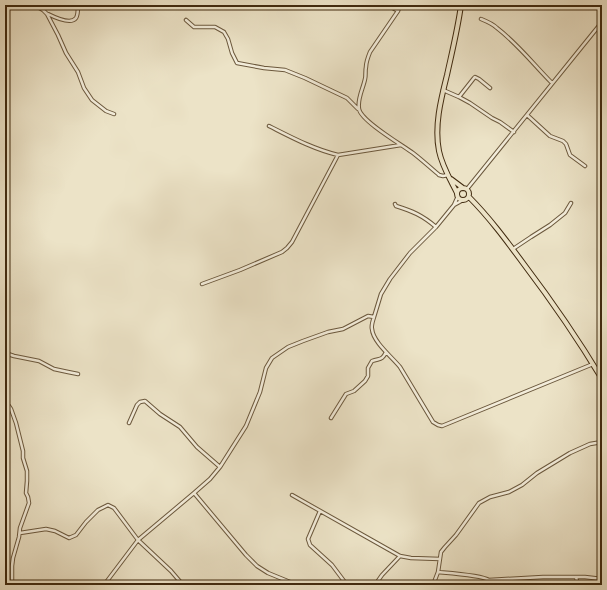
<svg xmlns="http://www.w3.org/2000/svg" width="607" height="590" viewBox="0 0 607 590" font-family="'IM FELL French Canon',serif">
<style>
.lines{fill:none;stroke-linecap:round;stroke-linejoin:round}
.street-casing{stroke:#6b583d;stroke-width:4.5}
.primary-casing{stroke:#402a0f;stroke-width:6}
.street{stroke:#f3eddb;stroke-width:2.5}
.primary{stroke:#ece3c7;stroke-width:4}
</style>
<rect width="100%" height="100%" fill="#ece3c7"/>
<filter id="stains"><feTurbulence type="fractalNoise" baseFrequency=".005" numOctaves="4"/><feColorMatrix values="0 0 0 0 .2 0 0 0 0 .09 0 0 0 0 .02 0 0 0 .5 -.17"/></filter>
<radialGradient id="worn" r=".72"><stop offset=".6" stop-color="#630" stop-opacity="0"/><stop offset="1" stop-color="#630" stop-opacity=".3"/></radialGradient>
<g class="lines">
<defs>
<path id="street" d="M34 5 43 10 47 14 58 35 66 53 78 72 84 88 92 100 106 111 114 114
M388 5 398 11
M400 5 398 11 370 52C368 57 366 62 366 67 365 71 366 76 365 79 363 89 357 99 359 109 361 121 402 145 413 153 422 160 431 168 439 175L443 176 448 175
M5 7 7 5
M48 14C54 17 71 25 76 18 78 15 78 9 78 5
M481 19C486 21 493 24 497 28 518 44 534 65 552 83
M186 20 194 27H215L224 32 228 39 232 53 237 63 264 68 285 70 305 78 347 98 358 109
M443 90 459 97 474 78 475 77 479 79 490 88
M459 97 470 103 492 118 500 122 514 132
M527 115 550 136 563 141 566 144 570 155 585 166
M269 126C291 137 313 149 338 155L401 145
M467 189 602 22
M458 196 454 205 463 200
M395 204 396 206C412 211 422 215 436 227
M513 249 531 237 550 225 565 213 571 203
M202 284 240 270 282 252 287 248 292 242 338 155
M374 317C373 320 371 326 372 329 373 342 392 357 400 367L433 422 438 425 442 426 593 364
M5 353 14 356 39 361 54 369 68 372 78 374
M5 404 9 406 11 409 16 423 23 451V458L27 471V481L26 493 28 497 29 503 20 528 19 537 13 558 12 566V585
M331 418 346 394 354 391 365 381 368 376V368L372 361C380 358 382 361 386 352
M129 423 137 405 140 402 145 401 160 414 180 427 197 447 220 467
M194 493 246 555 257 566 268 573 290 582 293 585
M292 495 400 556 411 558 440 559
M320 511 308 539 310 545 332 565 347 585
M20 533 46 529 55 531 69 538 76 535 86 522 98 510 108 505 114 508 138 540 171 571 183 585
M438 572C449 573 481 575 489 580L543 577H585L602 579
M576 577 578 585
M104 585 138 540 194 493 210 479 220 467 246 426 260 392 266 368 272 358 288 347 303 341 328 332 343 329 368 316 374 317 381 294 390 279 410 253 436 227 454 205
M375 585 382 575 400 556
M433 585 438 572 441 552 445 547 456 535 479 503 490 497 509 492 522 485 537 473 570 453 590 444 602 442"/>
<path id="primary" d="M451 179 463 188
M457 194a6 6 0 1 1 12 0a6 6 0 1 1-12 0Z
M457 193C450 179 442 166 439 151 434 126 441 99 447 75 452 52 458 28 461 5
M469 197C489 217 506 240 523 263 551 300 578 339 602 379"/>
</defs>
<!-- street casing -->
<use href="#street" class="street-casing"/>
<!-- primary casing -->
<use href="#primary" class="primary-casing"/>
<!-- street -->
<use href="#street" class="street"/>
<!-- primary -->
<use href="#primary" class="primary"/>
</g>
<!-- margin -->
<rect width="607" height="590" fill="none" stroke="#ece3c7" stroke-width="20"/>
<rect x="6" y="6" width="595" height="578" fill="none" stroke="#402a0f" stroke-width="2"/>
<rect x="10" y="10" width="587" height="570" fill="none" stroke="#402a0f"/>
<rect width="100%" height="100%" filter="url(#stains)"/>
<rect width="100%" height="100%" fill="url(#worn)"/>
</svg>
